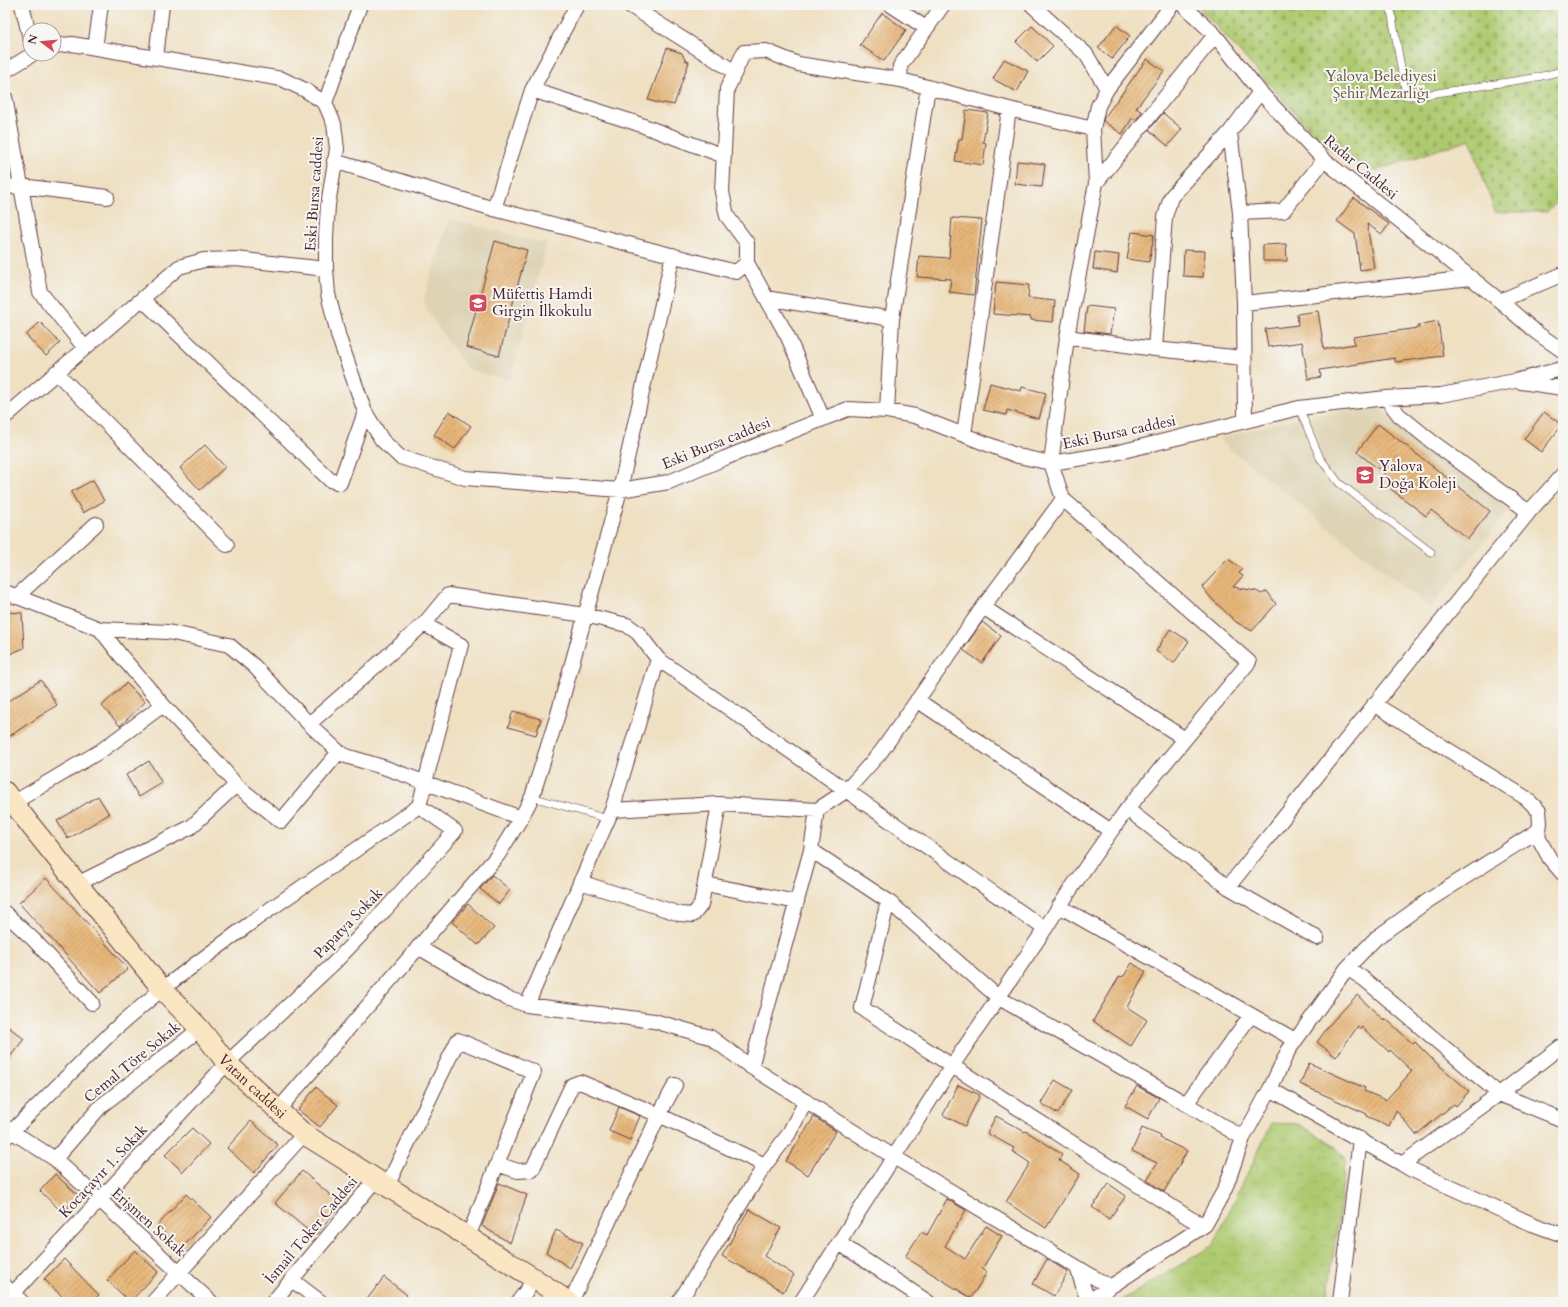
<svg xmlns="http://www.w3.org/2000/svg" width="1568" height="1307" viewBox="0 0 1568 1307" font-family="Cardo,serif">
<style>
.built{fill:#ded3b4}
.cemetery{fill:url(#cemetery-stones);stroke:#7c744e}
.park{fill:url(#park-crowns);stroke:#7c744e}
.building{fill:url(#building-hatch)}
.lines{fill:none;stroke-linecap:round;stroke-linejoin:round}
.lane-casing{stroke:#633c42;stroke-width:8}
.street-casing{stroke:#633c42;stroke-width:16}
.secondary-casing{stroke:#633c42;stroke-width:22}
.lane{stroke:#fff;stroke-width:7}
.street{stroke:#fff;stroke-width:14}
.secondary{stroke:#fbe6c4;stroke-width:20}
.labels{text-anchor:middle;stroke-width:4;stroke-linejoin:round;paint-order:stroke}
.park-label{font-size:15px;fill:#685240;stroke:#f6f6f2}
.street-label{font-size:15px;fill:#4a1f2b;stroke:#f6f6f2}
.poi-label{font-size:15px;fill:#4a1f2b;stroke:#f6f6f2;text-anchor:start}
</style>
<defs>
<pattern id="cemetery-stones" width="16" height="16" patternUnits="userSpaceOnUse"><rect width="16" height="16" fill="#aeca70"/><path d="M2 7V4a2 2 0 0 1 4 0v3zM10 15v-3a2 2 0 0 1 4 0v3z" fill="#97ad61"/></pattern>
<pattern id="park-crowns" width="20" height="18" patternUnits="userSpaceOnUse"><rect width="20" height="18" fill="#aeca70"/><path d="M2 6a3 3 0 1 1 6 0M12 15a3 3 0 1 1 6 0" fill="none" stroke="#97ad61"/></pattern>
<pattern id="building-hatch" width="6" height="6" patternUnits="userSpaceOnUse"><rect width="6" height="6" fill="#e7b77a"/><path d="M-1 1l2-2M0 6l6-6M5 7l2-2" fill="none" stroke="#bd9464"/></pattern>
</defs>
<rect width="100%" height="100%" fill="#f6f6f2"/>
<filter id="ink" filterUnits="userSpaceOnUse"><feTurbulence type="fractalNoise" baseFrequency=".025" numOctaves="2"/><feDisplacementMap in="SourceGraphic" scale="8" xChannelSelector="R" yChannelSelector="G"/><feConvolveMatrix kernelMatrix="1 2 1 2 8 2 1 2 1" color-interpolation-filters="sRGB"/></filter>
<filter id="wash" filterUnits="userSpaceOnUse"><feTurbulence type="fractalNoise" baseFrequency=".012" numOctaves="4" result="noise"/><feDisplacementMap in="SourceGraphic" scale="16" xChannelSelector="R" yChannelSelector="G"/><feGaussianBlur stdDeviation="0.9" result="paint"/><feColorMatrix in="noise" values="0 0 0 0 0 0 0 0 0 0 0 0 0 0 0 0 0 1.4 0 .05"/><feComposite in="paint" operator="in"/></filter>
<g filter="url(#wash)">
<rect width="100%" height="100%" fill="#efe0c2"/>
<!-- built -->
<path class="built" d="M449 219 547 244 510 381 467 369 426 309 424 298Z
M1374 405 1511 508 1430 608 1221 442 1220 438 1295 419Z"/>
<!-- cemetery -->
<path class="cemetery" d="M1197 5H1563V196L1547 212H1495L1470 139 1375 171 1326 147Z"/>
<!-- park -->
<path class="park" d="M1272 1123 1299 1124 1336 1147 1346 1159 1327 1302H1119L1213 1245Z"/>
<g id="blocks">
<!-- building -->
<path class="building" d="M882 13 906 30 884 61 860 45Z
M1116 25 1130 36 1112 59 1098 48Z
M1032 26 1053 46 1037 62 1016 42Z
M667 48 682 53 685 60 689 62 674 105 665 103 662 104 648 100Z
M1004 59 1028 71 1017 92 993 79Z
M1147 59 1164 71 1136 108 1142 112 1136 120 1133 117 1122 134 1103 121 1104 118Z
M966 110 988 113 983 142 986 143 983 165 955 161 959 139H962Z
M1163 113 1182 129 1168 146 1149 130Z
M1017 161 1045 164 1042 187 1015 184Z
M1354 198 1389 224 1382 234 1367 224 1374 268 1360 270 1355 234 1337 221Z
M952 218 982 220 974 295 949 292 951 279 917 277 919 256 949 258Z
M1132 232 1154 235 1149 262 1127 259Z
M495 241 527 250 499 356 466 347Z
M1286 244 1287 261H1263V245Z
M1184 250 1205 251 1203 277 1183 276Z
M1095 252 1119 255 1117 273 1093 269Z
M996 282 1029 285 1028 298 1055 301 1053 322 1031 320V317L993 314Z
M1087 306 1114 309 1110 334 1084 331Z
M1318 311 1324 349 1355 344 1353 337 1419 328 1418 325 1438 321 1443 356 1395 362V358L1320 370 1321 377 1308 379 1302 342 1268 347 1265 329 1298 325 1297 314Z
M40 322 60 343 46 356 26 335Z
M990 383 1021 391 1022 387 1046 393 1039 419 1007 410 1006 415 983 410Z
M449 411 471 426 455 449 434 435Z
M1544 412 1562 425 1541 452 1524 439Z
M1378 424 1490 511 1468 539 1431 510 1426 516 1391 489 1396 483 1357 452Z
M205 445 225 467 200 490 180 468Z
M93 480 104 501 83 513 71 492Z
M1228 559 1242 569 1239 573 1243 576 1233 587 1256 591 1262 594 1267 591 1276 604 1252 631 1236 622 1211 598 1202 587Z
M5 612 22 613 24 648 5 656Z
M982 622 1001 636 982 663 963 650Z
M1170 629 1189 641 1174 663 1156 651Z
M41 680 57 705 5 739V703Z
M126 683 145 702 120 726 102 706Z
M513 711 541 719 536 735 508 727Z
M149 761 162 783 139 797 126 775Z
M98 796 109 814 68 839 57 821Z
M492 875 510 890 499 904 480 889Z
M46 878 92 928 128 969 100 993 19 903Z
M468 904 494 928 478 945 452 922Z
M1132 963 1146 972 1127 1007 1147 1020 1131 1046 1093 1021 1119 977 1124 976Z
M1357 995 1384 1020 1385 1018 1413 1044 1415 1042 1433 1060 1469 1091 1456 1106 1454 1104 1416 1135 1396 1110 1389 1126 1366 1116 1367 1114 1300 1084 1309 1063 1365 1088 1364 1091 1386 1100 1412 1071 1390 1050 1389 1052 1362 1027 1361 1029 1358 1026 1336 1057 1317 1042 1330 1024Z
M5 1024 24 1039 5 1063Z
M1055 1080 1072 1090 1058 1114 1041 1103Z
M958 1085 980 1095 965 1126 943 1115Z
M1137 1086 1159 1098 1148 1119 1125 1106Z
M316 1087 338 1105 320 1127 298 1110Z
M619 1107 640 1116 630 1140 609 1131Z
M996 1116 1025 1132 1026 1131 1062 1154 1059 1160 1080 1174 1046 1228 1006 1202 1030 1163 1012 1151 1014 1148 987 1133Z
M814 1117 836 1131 808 1175 786 1161Z
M251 1121 278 1145 254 1173 227 1148Z
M192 1128 209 1144 183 1172 165 1155Z
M1142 1128 1161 1136 1160 1138 1187 1151 1164 1192 1147 1180 1157 1163 1132 1151Z
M302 1171 341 1204 315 1236 275 1203Z
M55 1174 79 1196 63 1213 40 1191Z
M499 1183 527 1195 510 1243 482 1226Z
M1109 1184 1126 1196 1109 1219 1092 1207Z
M186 1194 211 1217 181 1249 157 1226Z
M947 1199 966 1210 945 1246 965 1259 986 1226 1002 1236 982 1269 987 1272 971 1298 905 1257 921 1232 927 1235Z
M749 1209 781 1228 764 1256 794 1275 783 1292 754 1273V1274L722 1256Z
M556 1230 583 1243 570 1268 546 1252Z
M135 1250 158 1272 130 1302 107 1280Z
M64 1259 99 1295 92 1302H68L44 1279Z
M1047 1259 1068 1272 1054 1296 1033 1284Z
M384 1277 407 1295 401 1302H365Z"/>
</g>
</g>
<g filter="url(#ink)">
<use href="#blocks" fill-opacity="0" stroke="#633c42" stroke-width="1"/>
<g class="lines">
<defs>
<path id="lane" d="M1390 5 1406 96H1418L1533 78 1563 71
M1299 408 1320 458 1339 483 1431 552
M532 797 608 819"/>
<path id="street" d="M22 5 30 38
M629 5 735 72
M891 5 926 28
M943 5 900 66 901 80 1009 109 1093 129
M1032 5 1086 54 1107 89
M1183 5 1215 35 1260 92 1324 160 1500 301 1537 333 1563 351
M54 46 72 44 282 79 305 90 325 103 334 124 337 149 328 205 326 236V269L328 294 339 338 365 412 382 440 400 457 465 478 620 490 669 482 725 458 848 409 887 411 915 416 1018 456 1051 463 1115 453 1299 408 1386 398 1441 395 1515 381 1561 369
M95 48 101 5
M156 58 162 5
M5 71 33 54
M532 90 633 122 724 156
M5 97 40 292 85 348
M325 103 360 5
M1230 132 1240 213 1244 303 1245 421
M334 161 494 209 736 272 747 263V243L727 216 722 192 727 89 744 52 766 51 798 64 901 80
M1096 183 1093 129 1098 106 1107 89 1172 5
M5 187 21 186 107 197
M494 209 532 90 577 5
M1240 213 1283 211 1324 160
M747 263 788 337 823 419
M766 298 892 319
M142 299 330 480 340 483 365 412
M1500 301 1563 274
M1244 303 1471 278
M1067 337 1155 349 1243 358
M1155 349 1165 217 1171 197 1230 132 1260 92
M56 372 227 545
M1521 382 1563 388
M1386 398 1399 415 1431 441 1529 512
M887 411 892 319 928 87
M5 417 179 267 204 260 236 259 326 269
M964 435 1009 109
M5 592 100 629 168 632 229 645 254 666 309 724 339 752 346 756 386 768 521 818
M16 597 96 524
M983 607 1185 739
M100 629 121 656 163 705 218 763 236 785 281 821 339 752
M917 700 1111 831
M1374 704 1526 798 1539 811 1540 823 1538 837 1550 859 1563 874
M309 724 424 624 448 595 585 615 627 625 638 633 658 659 1045 929
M13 803 102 750 163 705
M1127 809 1228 887 1317 938
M612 810 719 804 817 810
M811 850 888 901 999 998 1183 1102 1243 1138
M580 882 680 914 693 915 701 905 719 804
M77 884 191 827 236 785
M705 884 797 902
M1228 887 1529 512 1563 474
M888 901 862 1008 1191 1219 1205 1225
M1059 906 1295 1040
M5 913 35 941 92 1003
M418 947 506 998 527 1005 654 1021 710 1037 751 1067 894 1157 1110 1287
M1347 968 1364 979 1499 1094 1563 1120
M527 1005 612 810 658 659
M1563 1045 1499 1094 1402 1164 1410 1169 1532 1224 1563 1235
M751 1067 811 850 817 810 846 791 880 753 983 607 1063 499
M1270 1089 1402 1164
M1186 1104 1251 1015
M278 1110 498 855 521 818 532 797 558 714 620 490 673 255
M5 1127 55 1159 211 1302
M5 1138 115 1029 162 989 256 919 419 806 461 645 424 624
M55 1159 101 1106 200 1029
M497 1164 518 1171 532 1170 572 1085 580 1082 659 1115 765 1165
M387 1186 458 1040 534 1072 468 1237
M839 1243 928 1302
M1077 1267 1088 1302
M292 1280 321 1302
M5 1286 22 1302
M5 1302 227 1063 334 963 385 910 455 831 419 806
M153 1302 304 1134
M273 1302 376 1179
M518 1302 535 1279
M571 1302 659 1115 675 1085
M679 1302 765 1165 788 1135 806 1101
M801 1302 952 1066 1045 929C1070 888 1099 848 1127 809L1249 662 1063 499 1051 463 1067 337 1096 183 1215 35
M1087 1302 1205 1225 1225 1189 1243 1138 1270 1089 1288 1051 1347 968 1376 938 1429 900 1539 830
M1340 1302 1360 1139"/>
<g id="secondary">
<path id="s1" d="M5 792 31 826 162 989 200 1029 227 1063 304 1134 535 1279 569 1302"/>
</g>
</defs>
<!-- lane casing -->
<use href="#lane" class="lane-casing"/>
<!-- street casing -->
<use href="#street" class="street-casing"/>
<!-- secondary casing -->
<use href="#secondary" class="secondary-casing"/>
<!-- lane -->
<use href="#lane" class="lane"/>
<!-- street -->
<use href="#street" class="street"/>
<!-- secondary -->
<use href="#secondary" class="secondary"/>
</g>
</g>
<!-- icons -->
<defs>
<symbol id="school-square" viewBox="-11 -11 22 22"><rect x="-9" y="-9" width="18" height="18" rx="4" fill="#d1495b" stroke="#f6f6f2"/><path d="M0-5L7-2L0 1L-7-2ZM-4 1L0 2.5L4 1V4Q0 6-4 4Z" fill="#fff"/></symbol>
</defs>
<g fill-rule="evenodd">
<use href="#school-square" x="467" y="292" width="22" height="22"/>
<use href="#school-square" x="1354" y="464" width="22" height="22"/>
</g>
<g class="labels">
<!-- park labels -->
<g class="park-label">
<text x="1381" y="81">Yalova Belediyesi<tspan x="1381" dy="17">Şehir Mezarlığı</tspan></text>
</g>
<!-- street labels -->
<g class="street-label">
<text transform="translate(1361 167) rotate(40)" y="5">Radar Caddesi</text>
<text transform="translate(314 194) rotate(-86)" y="5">Eski Bursa caddesi</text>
<text transform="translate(1119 432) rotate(-12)" y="5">Eski Bursa caddesi</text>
<text transform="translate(716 443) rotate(-22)" y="5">Eski Bursa caddesi</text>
<text transform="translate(348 923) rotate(-46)" y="5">Papatya Sokak</text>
<text transform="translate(132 1062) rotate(-39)" y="5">Cemal Töre Sokak</text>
<text dy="5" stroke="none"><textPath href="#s1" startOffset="385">Vatan caddesi</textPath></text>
<text transform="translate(103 1171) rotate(-47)" y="5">Kocaçayır 1. Sokak</text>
<text transform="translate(149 1222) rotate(42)" y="5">Erişmen Sokak</text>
<text transform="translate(311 1230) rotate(-50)" y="5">İsmail Toker Caddesi</text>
</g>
<!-- poi labels -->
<g class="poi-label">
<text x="492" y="299">Müfettiş Hamdi<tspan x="492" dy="17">Girgin İlkokulu</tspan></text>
<text x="1379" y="471">Yalova<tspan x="1379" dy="17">Doğa Koleji</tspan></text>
</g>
</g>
<!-- margin -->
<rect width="1568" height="1307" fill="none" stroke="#f6f6f2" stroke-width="20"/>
<!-- north arrow -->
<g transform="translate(42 42) rotate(286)"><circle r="19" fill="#f6f6f2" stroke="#b1a0a2"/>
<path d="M0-3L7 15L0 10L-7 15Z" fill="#d1495b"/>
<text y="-6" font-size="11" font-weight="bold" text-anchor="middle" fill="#4a1f2b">N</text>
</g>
</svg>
